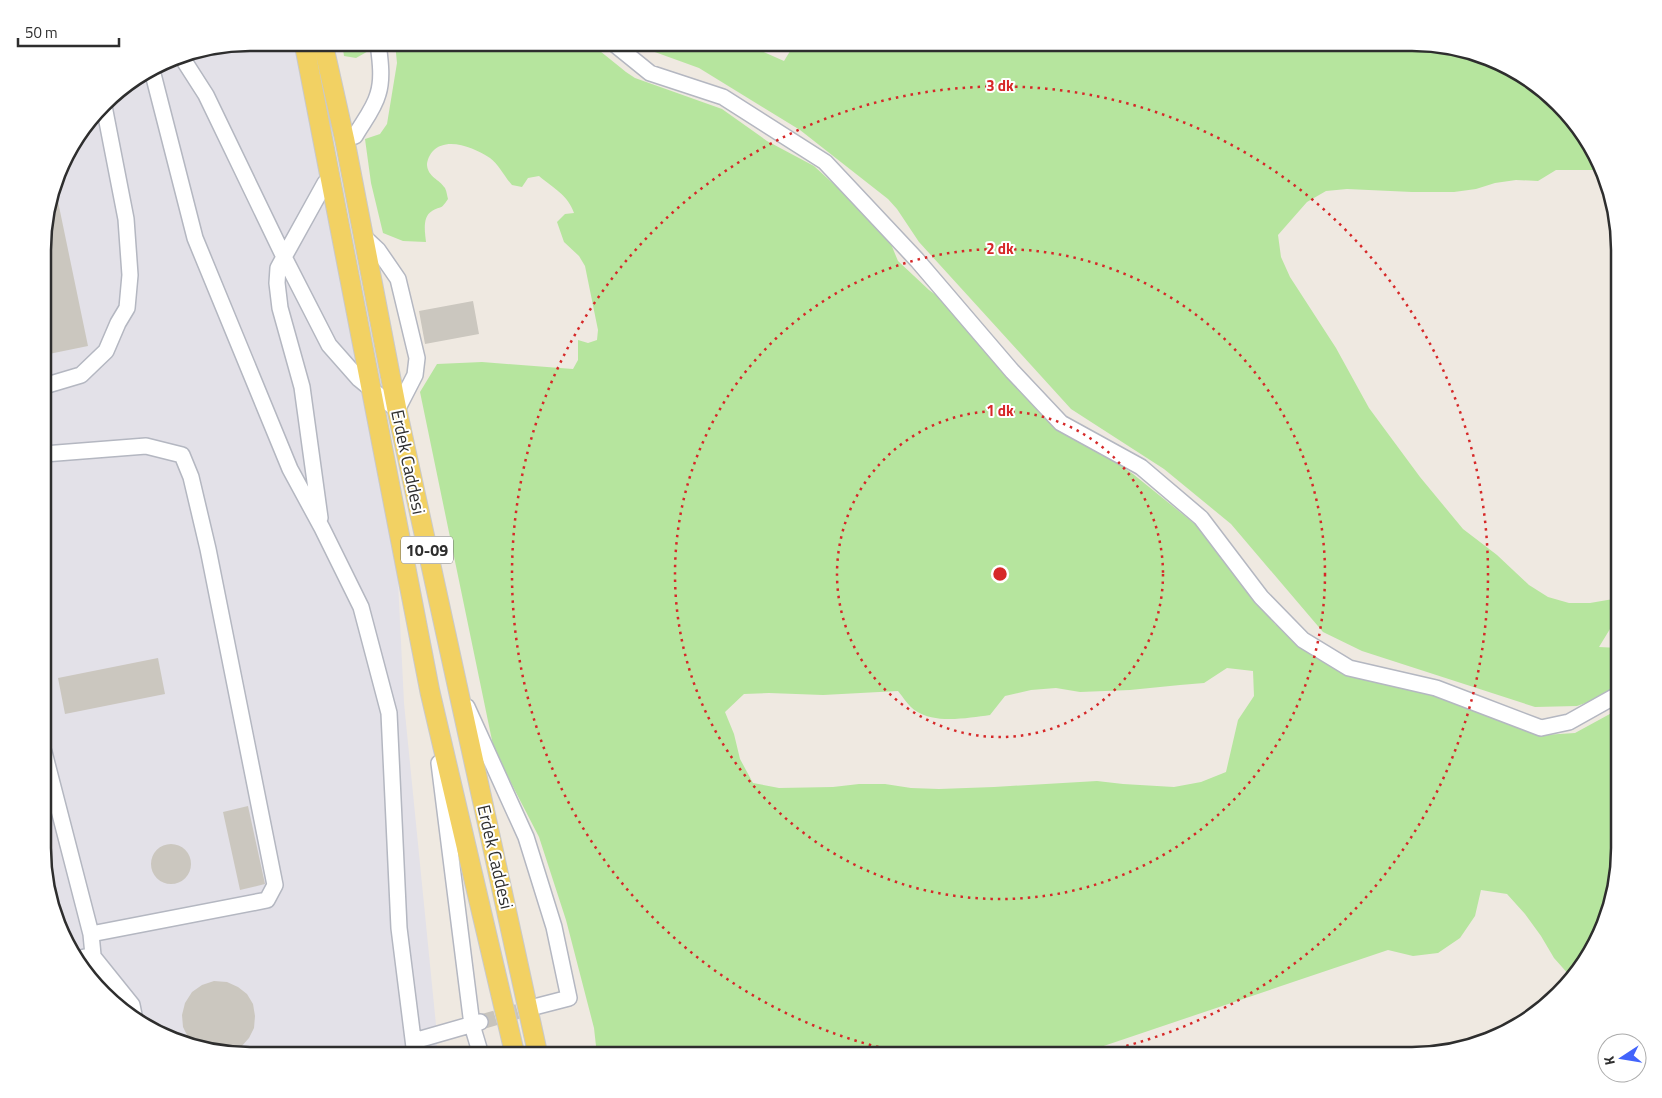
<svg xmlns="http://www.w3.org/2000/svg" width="1662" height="1098" viewBox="0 0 1662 1098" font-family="'Titillium Web',sans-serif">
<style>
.industrial{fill:#e3e1e8}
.green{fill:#b6e59e;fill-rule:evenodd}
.building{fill:#cbc7bf}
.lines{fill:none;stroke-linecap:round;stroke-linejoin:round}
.minor-tunnel{stroke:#c8c4bd;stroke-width:15;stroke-dasharray:15 8;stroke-linecap:butt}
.minor-casing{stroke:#b4b7c1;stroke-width:18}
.major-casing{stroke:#c9c9c9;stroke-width:21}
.minor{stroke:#fff;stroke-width:15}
.major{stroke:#f2d163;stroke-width:19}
.ring{fill:none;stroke:#d62828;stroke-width:2.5;stroke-dasharray:2.5 5}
.labels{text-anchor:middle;stroke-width:4;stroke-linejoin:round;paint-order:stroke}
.shield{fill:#fff;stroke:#6d6d6d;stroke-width:1}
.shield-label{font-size:16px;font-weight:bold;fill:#2e2e2e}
.street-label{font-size:18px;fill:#2e2e2e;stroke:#fff}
.rim{fill:none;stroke:#2e2e2e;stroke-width:2.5}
.centre{fill:#d62828;stroke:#fff;stroke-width:2.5}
.ring-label{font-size:15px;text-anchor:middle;font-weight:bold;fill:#d62828;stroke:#fff;stroke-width:4;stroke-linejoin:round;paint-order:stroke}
</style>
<rect width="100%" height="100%" fill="#efe9e1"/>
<!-- industrial -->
<path class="industrial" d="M250 43H294L397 561 404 703 437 1035V1055H250L184 1045 135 1020 70 952 44 874V224L64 158 113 94 171 58Z"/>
<!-- green -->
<path class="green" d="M342 43H372V49L356 58 344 56Z
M395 43H590L626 72 635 78 722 109 767 141 814 166 886 232 898 261 929 290 947 303 1050 418 1133 474 1201 529 1275 624 1349 676 1437 696 1544 735 1575 733 1619 709V861L1609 914 1584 963 1570 976 1554 958 1541 936 1525 914 1507 894 1481 890 1475 916 1460 938 1438 953 1413 956 1388 950 1077 1055H597L594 1028 566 920 539 837 494 750 420 392 437 364 482 362 573 369 578 360V340L588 343 597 340 598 330 585 266 579 256 564 242 557 222 565 214 574 213C568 195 553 188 539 176L528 178 522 187 512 185C504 176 499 165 490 158 475 148 447 136 433 151 430 154 427 160 427 165 428 177 439 179 445 188 447 192 447 196 448 199 440 211 442 205 432 211 422 217 425 232 426 242L403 241 383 233 371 183 365 139 380 134 387 124 397 63ZM1227 668 1253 671 1254 696 1238 720 1226 772 1201 782 1174 787 1123 784 1097 781 994 787 939 789 911 788 885 784H859L833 787 779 788 753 783 740 759 734 734 725 712 744 694 769 693 823 695 898 691C903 697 909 707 916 711 935 724 968 718 990 715L1005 696 1031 690 1056 688 1080 692 1130 690 1180 685 1204 683Z
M630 43H743L784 61 795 43H1412L1478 53 1527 78 1592 147 1599 170H1556L1538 181 1516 180 1495 183 1476 189 1454 192H1412L1347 189 1326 191 1307 202 1278 235 1281 257 1290 277 1336 348 1369 408 1420 477 1463 529 1497 555 1529 585 1548 597 1569 603H1590L1619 598V623L1610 629 1599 647 1619 648V691L1577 706 1535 707 1362 651 1323 632 1231 524 1164 469 1071 409 919 242 897 209 888 199 800 130 699 68Z"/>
<!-- building -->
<path class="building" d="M55 187 88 346 44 355V224Z
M473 301 479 334 425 344 419 311Z
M158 658 165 694 65 714 58 678Z
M248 806 265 884 240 890 223 812Z
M151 864a20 20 0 1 1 40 0a20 20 0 1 1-40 0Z
M214 981 227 982 238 987 247 994 253 1004 255 1016 254 1028 249 1038 241 1047 231 1052 196 1047 189 1039 183 1027 182 1015 185 1003 192 992 202 985Z"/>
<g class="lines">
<!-- minor-tunnel -->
<path class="minor-tunnel" d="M481 1022 537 1006"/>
<defs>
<path id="minor" d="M613 43 650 73 723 97 825 162 917 260 1012 371 1061 423 1141 467 1201 518 1261 597 1303 640 1349 668 1436 688 1541 728 1569 722 1619 694
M181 56 206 95 284 257 329 345 359 379 397 410 415 375 417 358 398 279 378 250 363 236
M152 70 195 238 290 469 322 528 361 607 389 713 399 928 415 1055
M355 136C363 122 374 109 378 94 383 78 380 59 378 43
M44 386 81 375 106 351 118 323 127 308 130 275 126 219 104 106
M44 454 146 446 182 455 191 477 208 549 275 885 267 900 91 934
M320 518 302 387 280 308 277 283 278 268 284 257 325 183
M467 707 526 837 554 927 569 998 538 1006
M44 752 91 934 93 955 98 981
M439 763 472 1025 481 1055
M77 959 93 955
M95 959 132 1005 135 1020
M414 1041 480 1022"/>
<path id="major" d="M304 43 430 692 515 1055
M323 43 345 141 397 410 538 1055"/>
</defs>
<!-- minor casing -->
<use href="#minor" class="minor-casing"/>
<!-- major casing -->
<use href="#major" class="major-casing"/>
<!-- minor -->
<use href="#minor" class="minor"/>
<!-- major -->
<use href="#major" class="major"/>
</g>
<!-- distance rings -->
<g class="ring">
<circle cx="1000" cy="574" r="163"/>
<circle cx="1000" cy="574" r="325"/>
<path d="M915 1055A488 488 0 1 1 1085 1055"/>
</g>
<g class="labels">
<!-- shield labels -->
<rect class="shield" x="401" y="536.5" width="52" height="27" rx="4"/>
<g class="shield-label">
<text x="427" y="556">10-09</text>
</g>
<!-- street labels -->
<g class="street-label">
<text transform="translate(408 462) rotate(78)" y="6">Erdek Caddesi</text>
<text transform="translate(495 857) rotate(77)" y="6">Erdek Caddesi</text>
</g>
</g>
<!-- crop -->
<path d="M0 0H1662V1098H0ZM250 51H1412A199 199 0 0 1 1611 250V848A199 199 0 0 1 1412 1047H250A199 199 0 0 1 51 848V250A199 199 0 0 1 250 51Z" fill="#fff" fill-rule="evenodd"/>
<path class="rim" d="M250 51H1412A199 199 0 0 1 1611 250V848A199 199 0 0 1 1412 1047H250A199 199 0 0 1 51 848V250A199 199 0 0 1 250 51Z"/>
<circle cx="1000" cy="574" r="8" class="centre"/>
<g class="ring-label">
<text x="1000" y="91">3 dk</text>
<text x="1000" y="254">2 dk</text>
<text x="1000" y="416">1 dk</text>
</g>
<!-- north arrow -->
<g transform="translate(1622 1058) rotate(258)"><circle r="24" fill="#ffffff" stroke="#ababab"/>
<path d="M0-4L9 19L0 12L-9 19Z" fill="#4264fb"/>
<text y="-8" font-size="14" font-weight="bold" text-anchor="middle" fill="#2e2e2e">K</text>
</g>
<!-- scale -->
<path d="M18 38v8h101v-8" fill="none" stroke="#2e2e2e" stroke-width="2.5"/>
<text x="25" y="38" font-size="15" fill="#2e2e2e" stroke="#ffffff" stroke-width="4" paint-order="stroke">50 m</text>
</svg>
